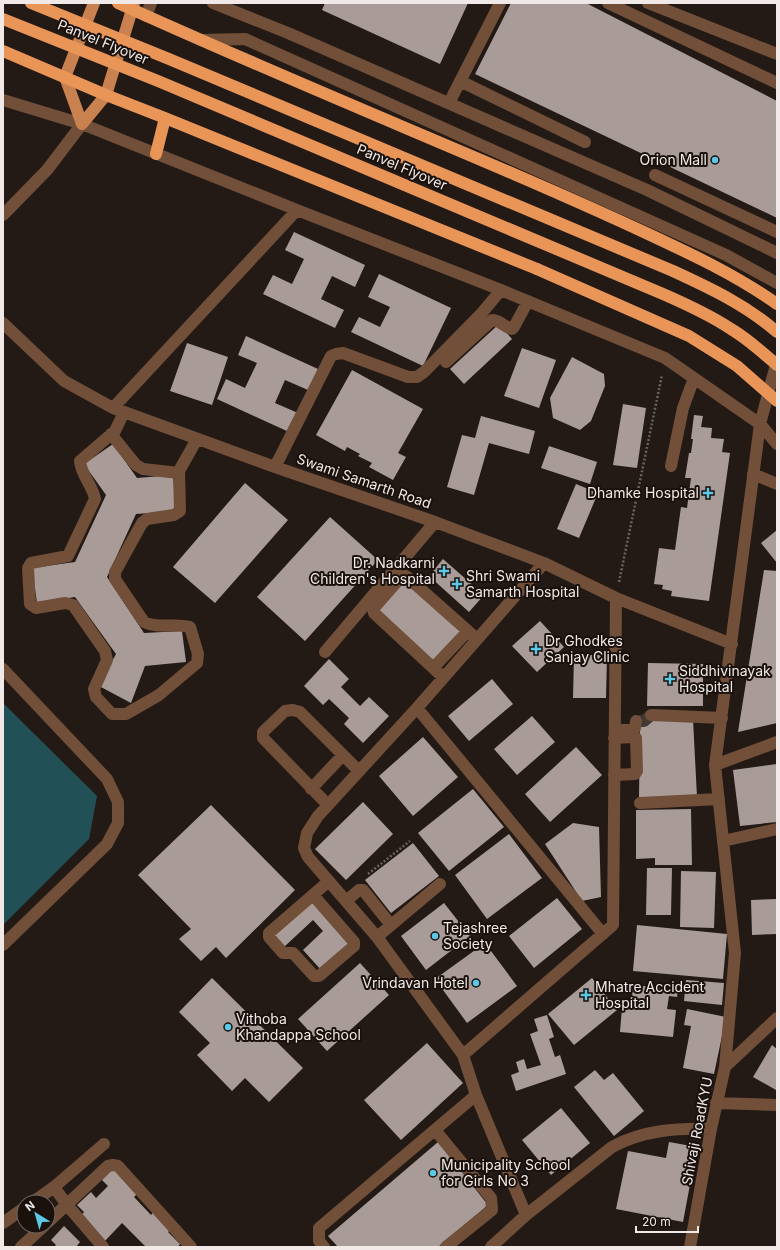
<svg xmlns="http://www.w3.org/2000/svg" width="780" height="1250" viewBox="0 0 780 1250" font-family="Inter,sans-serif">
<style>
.water{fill:#225057}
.building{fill:#a99c98}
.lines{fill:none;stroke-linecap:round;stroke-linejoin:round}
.minor-tunnel{stroke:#423935;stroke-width:12;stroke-dasharray:12 6;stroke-linecap:butt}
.path{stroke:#6b6360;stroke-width:2.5;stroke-dasharray:2 2;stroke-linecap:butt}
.minor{stroke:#714f38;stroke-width:12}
.major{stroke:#c8814f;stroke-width:12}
.highway{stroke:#ea9558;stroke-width:12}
.highway-bridge{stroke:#ea9558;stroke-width:12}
.poi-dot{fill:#5bc8e7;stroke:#1a110d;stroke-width:1.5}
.labels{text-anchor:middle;stroke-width:4;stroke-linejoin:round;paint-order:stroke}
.street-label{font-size:14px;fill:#f0e9e7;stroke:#1a110d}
.poi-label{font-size:14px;fill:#f0e9e7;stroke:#1a110d;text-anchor:start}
</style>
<rect width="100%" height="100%" fill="#231a16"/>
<!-- water -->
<path class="water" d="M3 703 97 796 89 839 3 925Z"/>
<!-- building -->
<path class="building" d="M325 3H468L440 64 322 10Z
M511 3H586L777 101V218L475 74Z
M294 232 365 265 355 287 332 276 321 299 344 310 335 328 263 294 273 275 292 284 304 259 285 250Z
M379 274 451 308 423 366 351 332 359 317 380 327 390 307 368 297Z
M499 324 512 339 464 384 450 369Z
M246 336 318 369 308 390 285 380 275 403 298 413 289 432 217 399 226 379 245 388 257 363 238 355Z
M187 343 228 357 212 405 170 391Z
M522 348 556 360 539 408 504 396Z
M572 357 604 374 605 386 591 421 580 430 553 418 550 398Z
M352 370 423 409 398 453 406 457 393 480 369 467 372 463 358 456 360 454 347 447 345 451 316 435Z
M623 404 646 408 637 468 613 465Z
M694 415 703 416 701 427 712 428 711 438 724 439 722 452 730 453 709 601 671 596 672 591 662 589 663 585 654 584 659 548 675 550 681 507 687 508 691 478H685L689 453H691L693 439H691Z
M481 416 535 431 529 454 489 443 474 495 447 487 462 435 475 438Z
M113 444 137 478 173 475 176 511 136 514 107 577 144 633 182 631 186 662 145 666 131 703 99 686 116 654 75 597 37 603 32 568 75 562 106 495 84 464Z
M549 446 597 462 590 484 541 468Z
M245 483 288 520 215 603 173 567Z
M576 484 598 493 579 538 557 529Z
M330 517 378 560 305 641 257 597Z
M777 530V563L761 543Z
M443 559 484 595 469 612 429 576Z
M764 570 777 571V723L738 732Z
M405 578 463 632 433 662 376 610Z
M540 621 564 647 537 672 512 646Z
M574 655H607L606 698H573Z
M329 659 349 679 341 687 360 706 369 697 389 716 363 743 344 724 349 718 329 699 323 705 304 686Z
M648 663 703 664V706H647Z
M492 679 513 704 469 741 448 716Z
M532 716 555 742 517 775 494 749Z
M640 716 693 719 697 797 639 799Z
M423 737 458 777 413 816 379 776Z
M576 747 602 775 550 822 525 794Z
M777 764V822L740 826 733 770Z
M473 789 504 827 449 871 418 833Z
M363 802 393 834 346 880 315 849Z
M211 805 295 890 226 958 216 947 201 961 179 939 191 929 138 875Z
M691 809 692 865H655V858L636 859V810Z
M573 823 599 827 601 897 582 901 545 844Z
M509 834 542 878 487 919 455 875Z
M413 843 439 876 391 913 365 880Z
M647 868H672L671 915H646Z
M681 871 716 872 714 928 680 927Z
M557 898 582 929 534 968 509 936Z
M312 899 352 943 322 971 303 950 323 931 313 920 284 947 273 935Z
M777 899V934L752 935 751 900Z
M444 903 470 936 426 970 401 936Z
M637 925 727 934 723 979 633 971Z
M485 943 517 986 467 1023 435 979Z
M360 963 389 995 327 1051 298 1019Z
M212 978 303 1068 269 1102 245 1078 232 1091 197 1055 210 1043 179 1012Z
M592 978 617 1010 574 1045 548 1014Z
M686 980 724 983 722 1005 684 1001Z
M633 985 678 990 677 997 669 996 667 1009 676 1010 673 1037 620 1032 622 1008 631 1009Z
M687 1009 726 1017 714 1074 683 1068 691 1026 684 1025Z
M547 1015 554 1037 549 1039 555 1057 560 1055 566 1074 516 1091 511 1075 519 1072 516 1062 524 1059 527 1069 541 1065 530 1034 538 1031 534 1019Z
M427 1043 463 1083 401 1140 364 1100Z
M772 1045 777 1049V1088L776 1090 753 1077Z
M595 1070 604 1080 613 1073 644 1111 614 1136 574 1087Z
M561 1108 590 1143 551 1175 522 1140Z
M438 1142 488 1205 438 1247H338L328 1236Z
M669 1142 697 1147 683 1222 616 1209 628 1151 666 1158Z
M113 1168 138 1193 134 1197 151 1215 155 1210 173 1228 168 1232 180 1244 178 1247H146L122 1223 103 1243 79 1218 84 1212 77 1205 91 1192 96 1198 108 1186 102 1180Z
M64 1226 80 1242 76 1247H54L56 1245 51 1240Z"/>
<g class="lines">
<!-- minor-tunnel -->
<path class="minor-tunnel" d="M639 721H644L651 715"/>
<!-- path -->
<path class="path" d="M619 582 662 375
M368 874 410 841"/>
<!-- minor -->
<path class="minor" d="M213 3 288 33 647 190 777 253
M608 3 777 83
M648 3 777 54
M146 16 151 3
M201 40 245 39 726 255 777 283
M460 81 585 142
M3 100 82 124 297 210 501 290 665 358 760 424 777 444
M449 103 500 3
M655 175 777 232
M3 215 47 170 82 124
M3 323 64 381 113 408 275 467 435 522 544 563 616 598 732 644
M446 362 492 320C500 320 504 327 512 329L514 327 528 301
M113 408 297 210
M124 412 115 431 80 461C81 475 93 486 95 499L68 556 31 563 28 568 30 604 36 608 65 603 73 605 105 651 107 660 94 689 96 697 112 714H126L159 695 197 663 198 654 190 627C175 623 157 629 144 622L115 579V572L142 523 147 519 174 515 180 511 179 471 197 439
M111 434 136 465 143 469 179 473
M671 466 683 408 694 378
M275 467 331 356 336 354 343 353 408 377H417L424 372 481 314 501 290
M753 474 777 484
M325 652 435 522
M433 668 468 631
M3 669 107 779 118 802V823L107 844 3 945
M443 677 374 613 373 609 401 577 406 576 477 639
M417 708 603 934
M651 715 722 718
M620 730H633L635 728 636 721
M715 765 777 742
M614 775 635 774 637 771 636 738 634 737 614 738
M311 789 343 755
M640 803 719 799
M328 805 263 738V732L285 711 293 710 300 712 359 771
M723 841 777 829
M313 895 354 942V946L319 976H314L293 953H283L269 937V933L329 881
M346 901 359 890H363L391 925
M377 937 440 884
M463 1055 613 925 616 598
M725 1067 735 953 715 765 760 424 777 361
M716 1103 777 1105
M435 1130 491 1198 492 1210 446 1247
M54 1187 67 1205 103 1247
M33 1202 54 1187 104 1144
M526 1215 476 1095 463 1055 377 937 308 857 304 848 307 833 318 816 417 708 544 563
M48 1222 108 1166 113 1165 118 1166 191 1247
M3 1223 24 1208
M21 1247 44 1226
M324 1247 319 1241V1228L476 1095
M491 1247 526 1215 612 1147C643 1130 677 1128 711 1129
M690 1247 711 1129 725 1067 777 1018"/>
<!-- major -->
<path class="major" d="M94 3 65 77 82 124 106 95 134 3"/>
<!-- highway -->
<path class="highway" d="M118 3C250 63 383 118 516 175 560 194 603 213 646 233 691 254 736 275 777 304
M3 51 106 95 165 118 537 269
M156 154 165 118"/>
<!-- highway-bridge -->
<path class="highway-bridge" d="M31 3 169 59 673 271C710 288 746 305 777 332
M3 19 158 81 663 294C686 304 710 315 731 329 748 339 762 352 777 365
M537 269 689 336 737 366 777 401"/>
</g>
<!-- markers -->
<g class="poi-dot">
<circle cx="715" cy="160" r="4"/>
<path d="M706 487h4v4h4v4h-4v4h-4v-4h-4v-4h4z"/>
<path d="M442 565h4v4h4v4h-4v4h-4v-4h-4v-4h4z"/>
<path d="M455 578h4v4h4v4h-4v4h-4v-4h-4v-4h4z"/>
<path d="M534 643h4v4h4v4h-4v4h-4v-4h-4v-4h4z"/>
<path d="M668 673h4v4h4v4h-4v4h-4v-4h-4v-4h4z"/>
<circle cx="435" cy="936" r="4"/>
<circle cx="476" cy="983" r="4"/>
<path d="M584 989h4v4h4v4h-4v4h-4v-4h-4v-4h4z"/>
<circle cx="228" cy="1027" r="4"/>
<circle cx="433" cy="1173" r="4"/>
</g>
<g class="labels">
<!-- street labels -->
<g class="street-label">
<text transform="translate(103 42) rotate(22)" y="5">Panvel Flyover</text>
<text transform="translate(402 167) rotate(23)" y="5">Panvel Flyover</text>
<text transform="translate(364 481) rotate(19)" y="5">Swami Samarth Road</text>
<text transform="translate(697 1131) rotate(-79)" y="5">Shivaji RoadKYU</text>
</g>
<!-- poi labels -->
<g class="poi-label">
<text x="707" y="165" text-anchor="end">Orion Mall</text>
<text x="699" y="498" text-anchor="end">Dhamke Hospital</text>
<text x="435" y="568" text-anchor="end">Dr. Nadkarni<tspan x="435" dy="16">Children's Hospital</tspan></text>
<text x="466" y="581">Shri Swami<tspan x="466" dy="16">Samarth Hospital</tspan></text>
<text x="545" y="646">Dr Ghodkes<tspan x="545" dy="16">Sanjay Clinic</tspan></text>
<text x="679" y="676">Siddhivinayak<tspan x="679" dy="16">Hospital</tspan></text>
<text x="443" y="933">Tejashree<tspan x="443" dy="16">Society</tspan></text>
<text x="468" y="988" text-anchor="end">Vrindavan Hotel</text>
<text x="595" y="992">Mhatre Accident<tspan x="595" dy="16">Hospital</tspan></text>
<text x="236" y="1024">Vithoba<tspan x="236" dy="16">Khandappa School</tspan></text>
<text x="441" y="1170">Municipality School<tspan x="441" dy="16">for Girls No 3</tspan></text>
</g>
</g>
<!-- border -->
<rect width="780" height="1250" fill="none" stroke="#f0e9e7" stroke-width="8"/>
<!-- north arrow -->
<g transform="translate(36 1214) rotate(323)"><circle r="19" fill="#1a110d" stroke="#706764"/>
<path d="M0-3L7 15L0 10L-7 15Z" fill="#5bc8e7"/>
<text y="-6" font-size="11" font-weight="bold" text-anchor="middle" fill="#f0e9e7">N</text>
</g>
<!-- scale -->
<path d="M636 1226v6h62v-6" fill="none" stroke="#f0e9e7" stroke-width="2"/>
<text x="642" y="1226" font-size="12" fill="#f0e9e7" stroke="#1a110d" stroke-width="3" paint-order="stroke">20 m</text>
</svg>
